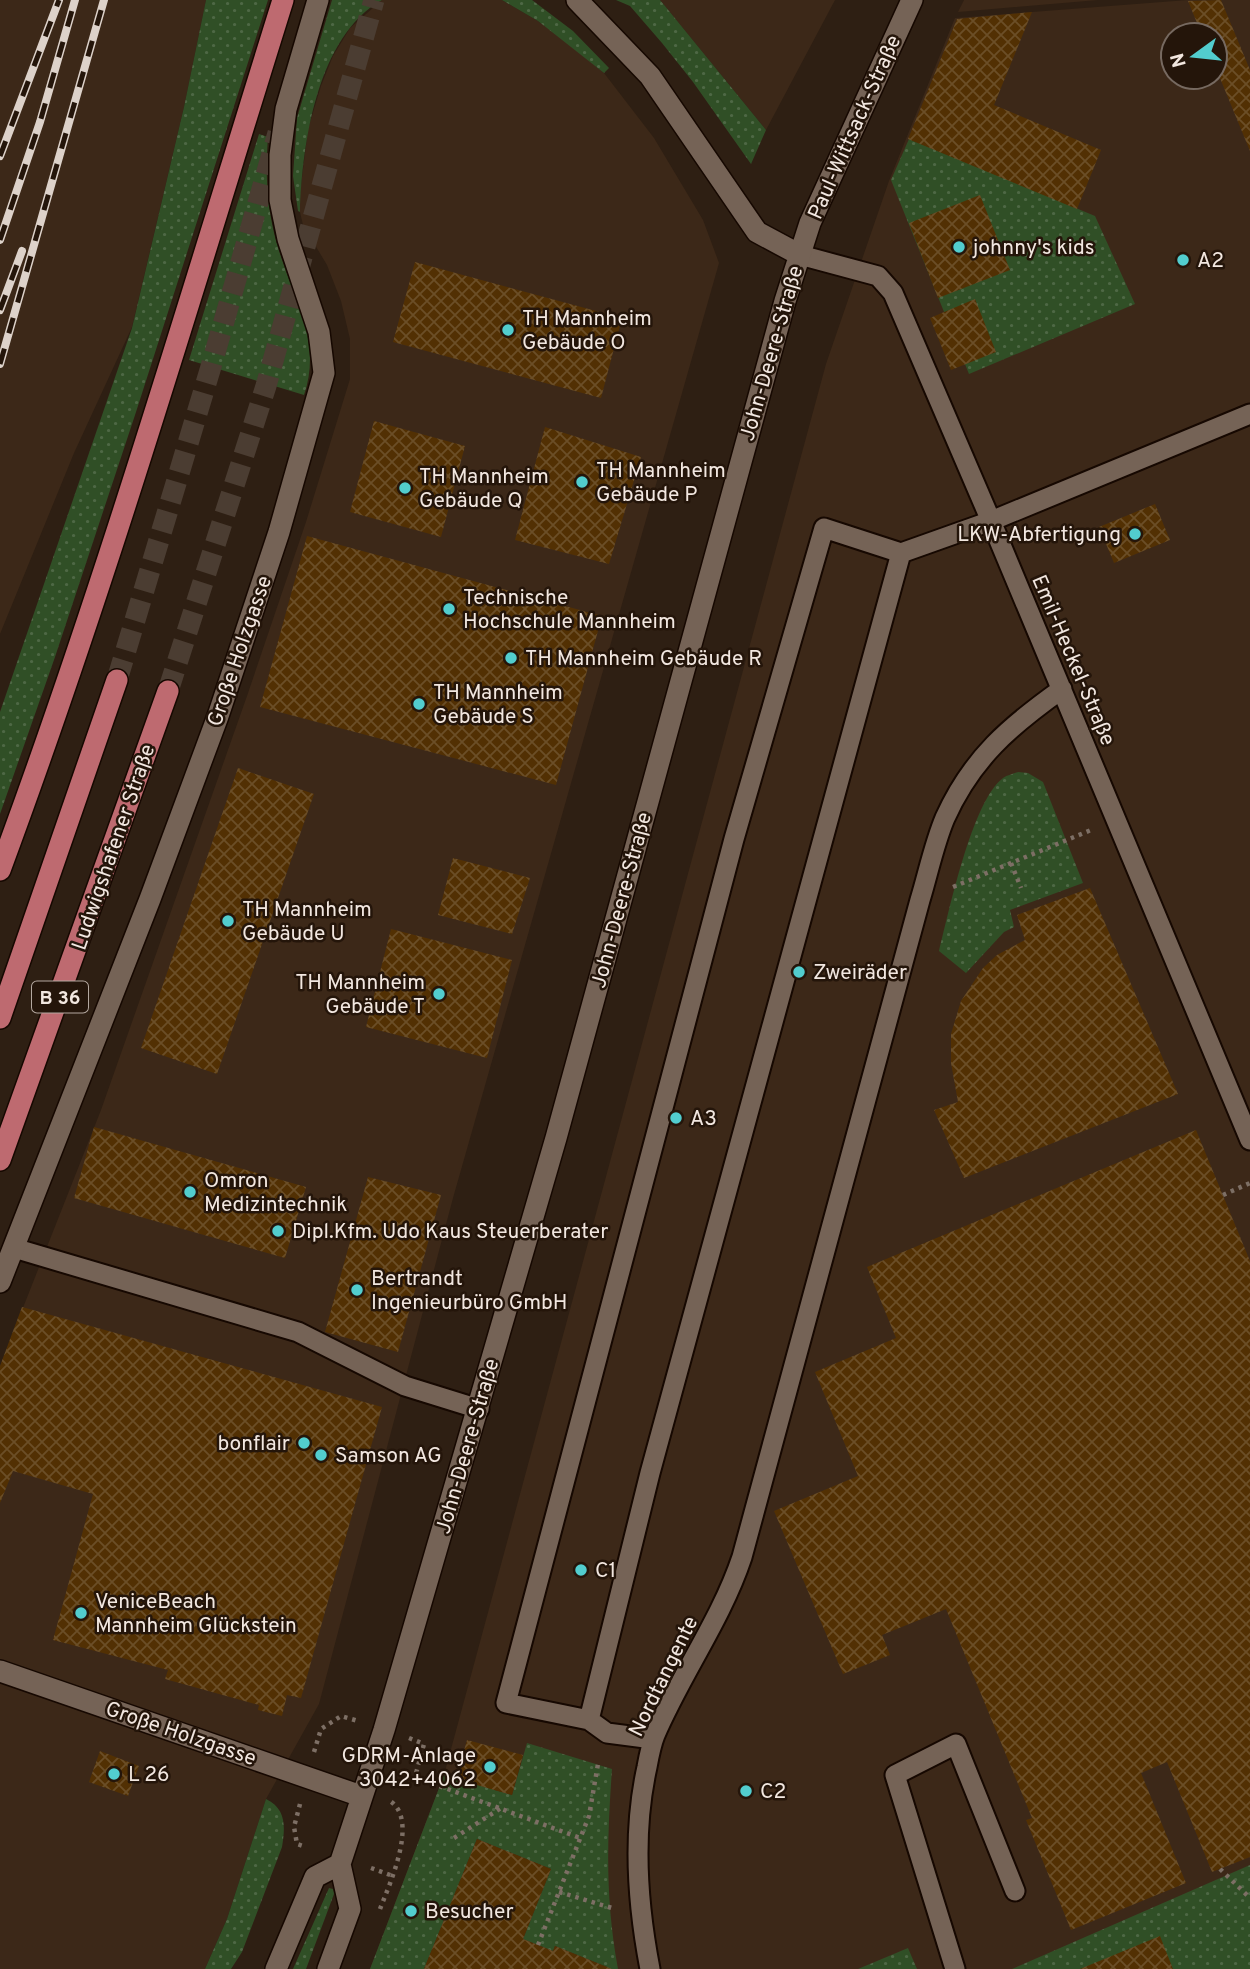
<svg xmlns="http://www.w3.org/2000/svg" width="1250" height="1969" viewBox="0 0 1250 1969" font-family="Overpass,sans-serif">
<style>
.built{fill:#3c2818;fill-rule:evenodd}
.grass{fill:url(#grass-dots)}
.building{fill:url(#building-cross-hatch)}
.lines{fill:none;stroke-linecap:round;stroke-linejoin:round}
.primary-tunnel{stroke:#4b3d32;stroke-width:21;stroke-dasharray:21 10;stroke-linecap:butt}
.service-casing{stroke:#160801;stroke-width:23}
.minor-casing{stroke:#160801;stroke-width:24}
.primary-casing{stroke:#160801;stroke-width:24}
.path{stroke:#7d6f65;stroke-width:4.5;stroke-dasharray:3.5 5;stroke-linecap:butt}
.service{stroke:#756356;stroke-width:19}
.minor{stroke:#756356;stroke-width:21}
.primary{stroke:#be6a70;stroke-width:21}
.rail-casing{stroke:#ddd2ca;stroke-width:8}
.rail{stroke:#24150a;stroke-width:5;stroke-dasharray:16;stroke-linecap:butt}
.poi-dot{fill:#52cdce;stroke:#24150a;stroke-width:2.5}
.labels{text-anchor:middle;stroke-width:5;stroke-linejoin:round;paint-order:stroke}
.shield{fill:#24150a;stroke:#b4a8a0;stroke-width:2}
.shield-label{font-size:19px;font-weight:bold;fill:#f2e7e0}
.street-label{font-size:21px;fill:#f2e7e0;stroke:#24150a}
.poi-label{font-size:21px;fill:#f2e7e0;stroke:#24150a;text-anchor:start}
</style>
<defs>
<pattern id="grass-dots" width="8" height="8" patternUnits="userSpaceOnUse" patternTransform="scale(1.75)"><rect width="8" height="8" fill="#304f26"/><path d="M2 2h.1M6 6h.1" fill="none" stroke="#4e6845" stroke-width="1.8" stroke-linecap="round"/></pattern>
<pattern id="building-cross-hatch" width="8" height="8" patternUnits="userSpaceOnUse" patternTransform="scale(1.75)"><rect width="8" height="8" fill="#523003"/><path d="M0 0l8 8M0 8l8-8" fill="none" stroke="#6b4e27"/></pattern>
</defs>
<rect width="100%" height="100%" fill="#2e1f13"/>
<!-- built -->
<path class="built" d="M0 0H206L184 107 132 327 74 453 0 634Z
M382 0H502L538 21 576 49 604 73 654 138 703 220 719 263 453 1198 319 1704 266 1799 227 1919 205 1969H0V1366L101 1110 247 696 306 522 350 379V339L341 301 327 265 303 225 300 212V193L308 129 321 86 333 56 350 28Z
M660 0H835L766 130Z
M964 0H1098L958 12Z
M1188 0H1250V1969H370L444 1775 826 364 889 181 955 18ZM1173 35H1215V77H1173Z"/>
<!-- grass -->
<path class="grass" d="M206 0H268L136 412 55 657 0 814V712L132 328 184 107Z
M332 0H382C317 36 302 145 300 212L298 211 293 176 297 118Z
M502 0H532L573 31 609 68 604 73 538 21Z
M616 0H660L665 6 766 130 751 164 693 82 662 43 630 6Z
M259 134 268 137C265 173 267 210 277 244 292 297 323 339 304 395L189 360Z
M909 139 1095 216 1135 304 969 374 891 180Z
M1018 772 1028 773 1043 782 1083 883 1010 910 1014 927 1004 932 966 973 939 951C949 912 972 801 1003 778 1007 775 1013 774 1018 772Z
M527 1743 612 1769C607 1840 605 1898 618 1969H607V1967L555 1946 553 1951 523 1939 551 1869 477 1839 424 1969H370L444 1775 512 1795Z
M266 1799C287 1809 285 1828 282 1847L242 1952 231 1969H205L227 1919Z
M1250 1865V1969H1012Z
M329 1888 333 1889 334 1894 306 1969H293Z
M908 1948 917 1969H858Z"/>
<!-- building -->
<path class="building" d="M1221 0 1250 70V151L1215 66V35H1202L1188 1Z
M1032 12 994 105 1101 150 1077 209 908 139 957 19Z
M980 195 1010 270 938 298 909 223Z
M415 262 622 318 601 398 393 342Z
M975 299 996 352 951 370 930 318Z
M374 421 465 446 441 537 350 512Z
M545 427 641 457 609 564 515 540Z
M1155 504 1170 540 1114 563 1099 527Z
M307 536 602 616 556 785 260 707Z
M238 768 314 794 217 1074 141 1048Z
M453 858 530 878 512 934 438 915Z
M1090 888 1178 1094 964 1178 934 1110 958 1102 951 1063V1034L961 1001 983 968 997 955 1025 940 1017 915Z
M391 929 512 960 487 1058 366 1027Z
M94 1127 306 1187 285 1258 74 1198Z
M1196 1130 1250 1261V1857L1212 1872 1167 1762 1141 1773 1186 1883 1071 1930 1026 1820 1032 1818 946 1609 882 1635 890 1655 843 1674 774 1511 858 1476 815 1372 896 1338 867 1267Z
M368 1177 441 1195 398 1352 325 1332Z
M22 1307 382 1407 301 1698 287 1695 282 1716 258 1710 259 1705 165 1679 168 1670 53 1640 93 1494 13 1471 0 1503V1366Z
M467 1740 523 1755 512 1795 456 1779Z
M100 1751 139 1766 128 1796 89 1782Z
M477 1839 551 1869 523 1939 553 1951 555 1946 612 1969H424Z
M1160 1936 1173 1969H1080Z"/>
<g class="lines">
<!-- primary-tunnel -->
<path class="primary-tunnel" d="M117 680 210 370 278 133
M168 691 266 386 374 0"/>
<defs>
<path id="service" d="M800 255 878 276 893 293 991 521 1250 1140
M14 1248 298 1332 405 1386 479 1409
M589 1720 650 1473 901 553
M653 1739 607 1733 589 1720 506 1703 734 839 824 528 901 553 991 521 1250 414
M650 1969C637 1902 632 1834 647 1767 649 1756 651 1745 655 1735 681 1674 721 1620 742 1557L920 900C928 874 934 844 945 818 972 758 1010 726 1062 689
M955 1969 895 1775 956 1744 1015 1891"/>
<path id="minor" d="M577 0 650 76 757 232 800 255
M0 1282 150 899 218 716 279 532 324 373 319 332 288 239 280 200V155L286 109 318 0
M0 1671 361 1796
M276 1969 315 1877 340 1864
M328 1969 350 1909 340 1864 384 1730 556 1138 785 301 810 223 912 0"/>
<path id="primary" d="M0 870C106 584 192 291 283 0
M0 1018 117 680
M0 1160 168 691"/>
</defs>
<!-- service casing -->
<use href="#service" class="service-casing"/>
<!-- minor casing -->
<use href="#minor" class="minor-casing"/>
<!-- primary casing -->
<use href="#primary" class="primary-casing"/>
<!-- path -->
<path class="path" d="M1011 863 1021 888
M953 887 1091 830
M1223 1195 1250 1183
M409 1738 424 1744 415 1777 580 1838
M314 1752 321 1729 341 1716 358 1721
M300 1804 294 1827 297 1844 306 1847
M454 1838 501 1808
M371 1868 393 1876
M1220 1869 1250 1898
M559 1892 612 1908
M380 1909C390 1883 419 1820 390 1801
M538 1945 589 1816 598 1764"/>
<!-- service -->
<use href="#service" class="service"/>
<!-- minor -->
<use href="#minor" class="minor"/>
<!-- primary -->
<use href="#primary" class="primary"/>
<defs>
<path id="rail" d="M0 156 59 0
M0 240 40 122 75 0
M0 310 22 251
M0 364 104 0"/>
</defs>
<!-- rail casing -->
<use href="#rail" class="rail-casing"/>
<!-- rail -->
<use href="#rail" class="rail"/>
</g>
<!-- markers -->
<g class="poi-dot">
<circle cx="959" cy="247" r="7"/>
<circle cx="1183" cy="260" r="7"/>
<circle cx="508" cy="330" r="7"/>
<circle cx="582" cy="482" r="7"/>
<circle cx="405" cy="488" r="7"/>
<circle cx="1135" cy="534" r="7"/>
<circle cx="449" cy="609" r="7"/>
<circle cx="511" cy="658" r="7"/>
<circle cx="419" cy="704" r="7"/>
<circle cx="228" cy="921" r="7"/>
<circle cx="799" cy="972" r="7"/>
<circle cx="439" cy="994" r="7"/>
<circle cx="676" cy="1118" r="7"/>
<circle cx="190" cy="1192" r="7"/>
<circle cx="278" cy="1231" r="7"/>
<circle cx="357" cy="1290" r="7"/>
<circle cx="304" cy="1443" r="7"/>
<circle cx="321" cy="1455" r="7"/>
<circle cx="581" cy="1570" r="7"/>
<circle cx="81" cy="1613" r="7"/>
<circle cx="490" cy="1767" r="7"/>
<circle cx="114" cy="1774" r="7"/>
<circle cx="746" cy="1791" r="7"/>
<circle cx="411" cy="1911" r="7"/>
</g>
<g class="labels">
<!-- shield labels -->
<rect class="shield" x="32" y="981.5" width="56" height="31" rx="5"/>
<g class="shield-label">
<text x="60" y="1004">B 36</text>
</g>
<!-- street labels -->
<g class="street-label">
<text transform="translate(854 127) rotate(-66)" y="7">Paul-Wittsack-Straße</text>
<text transform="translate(771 353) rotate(-74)" y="7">John-Deere-Straße</text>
<text transform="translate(239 651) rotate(-71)" y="7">Große Holzgasse</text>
<text transform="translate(1074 660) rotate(67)" y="7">Emil-Heckel-Straße</text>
<text transform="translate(113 847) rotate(-71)" y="7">Ludwigshafener Straße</text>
<text transform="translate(621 900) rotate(-75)" y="7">John-Deere-Straße</text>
<text transform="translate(467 1446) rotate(-74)" y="7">John-Deere-Straße</text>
<text transform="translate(663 1676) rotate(-64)" y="7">Nordtangente</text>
<text transform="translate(181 1733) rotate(19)" y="7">Große Holzgasse</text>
</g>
<!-- poi labels -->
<g class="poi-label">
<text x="973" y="254">johnny's kids</text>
<text x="1197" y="267">A2</text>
<text x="522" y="325">TH Mannheim<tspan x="522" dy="24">Gebäude O</tspan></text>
<text x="596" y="477">TH Mannheim<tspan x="596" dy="24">Gebäude P</tspan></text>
<text x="419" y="483">TH Mannheim<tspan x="419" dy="24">Gebäude Q</tspan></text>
<text x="1121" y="541" text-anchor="end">LKW-Abfertigung</text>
<text x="463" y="604">Technische<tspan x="463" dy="24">Hochschule Mannheim</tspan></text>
<text x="525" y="665">TH Mannheim Gebäude R</text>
<text x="433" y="699">TH Mannheim<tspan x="433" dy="24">Gebäude S</tspan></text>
<text x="242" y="916">TH Mannheim<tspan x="242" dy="24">Gebäude U</tspan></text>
<text x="813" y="979">Zweiräder</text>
<text x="425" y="989" text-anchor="end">TH Mannheim<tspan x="425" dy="24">Gebäude T</tspan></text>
<text x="690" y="1125">A3</text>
<text x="204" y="1187">Omron<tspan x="204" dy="24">Medizintechnik</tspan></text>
<text x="292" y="1238">Dipl.Kfm. Udo Kaus Steuerberater</text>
<text x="371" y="1285">Bertrandt<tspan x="371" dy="24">Ingenieurbüro GmbH</tspan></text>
<text x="290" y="1450" text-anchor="end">bonflair</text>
<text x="335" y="1462">Samson AG</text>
<text x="595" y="1577">C1</text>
<text x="95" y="1608">VeniceBeach<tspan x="95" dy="24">Mannheim Glückstein</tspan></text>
<text x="476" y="1762" text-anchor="end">GDRM-Anlage<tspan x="476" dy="24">3042+4062</tspan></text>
<text x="128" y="1781">L 26</text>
<text x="760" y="1798">C2</text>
<text x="425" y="1918">Besucher</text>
</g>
</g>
<!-- north arrow -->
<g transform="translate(1194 56) rotate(255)"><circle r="33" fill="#24150a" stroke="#766960" stroke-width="2"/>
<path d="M0-5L12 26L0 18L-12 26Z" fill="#52cdce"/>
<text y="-10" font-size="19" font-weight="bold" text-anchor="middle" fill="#f2e7e0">N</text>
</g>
</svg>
